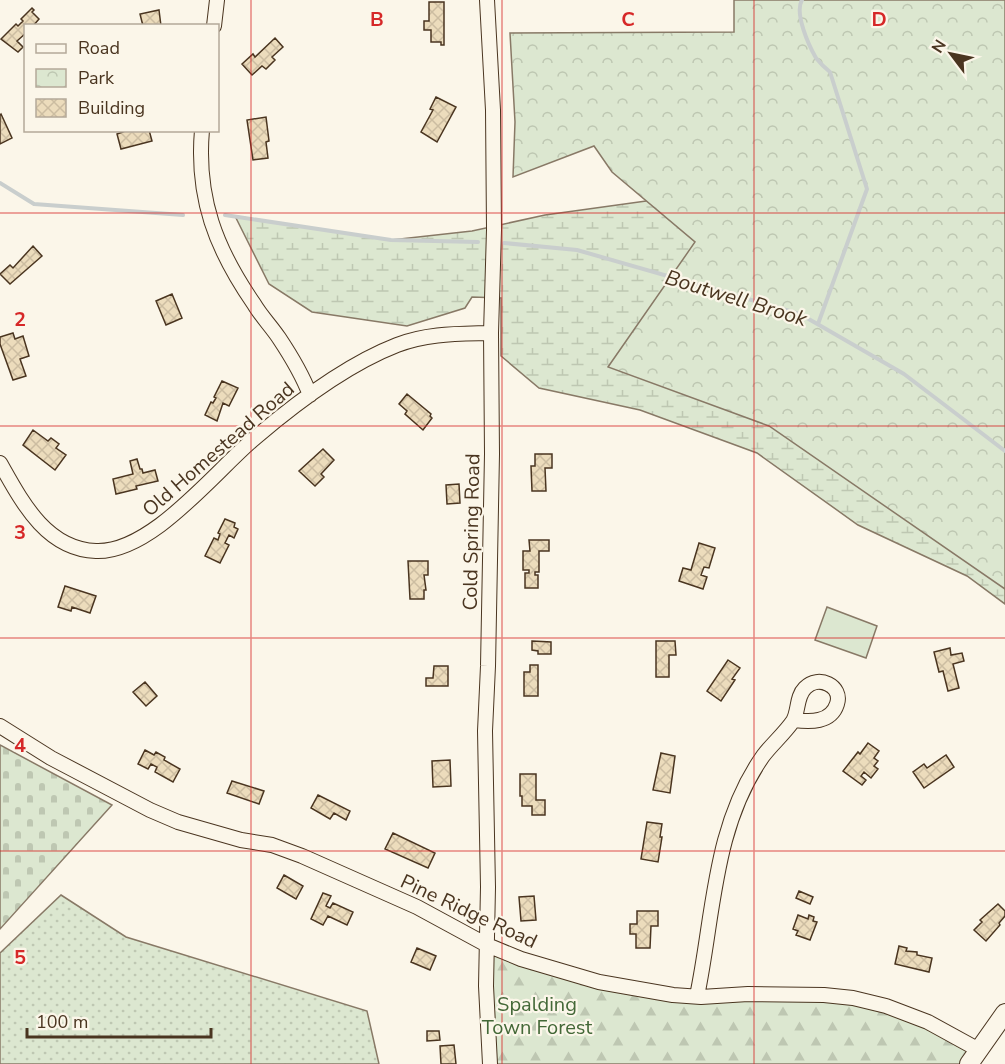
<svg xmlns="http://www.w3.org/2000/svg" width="1005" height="1064" viewBox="0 0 1005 1064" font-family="'Nunito Sans',sans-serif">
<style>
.grass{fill:url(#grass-dots);stroke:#887966;stroke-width:1.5}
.forest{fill:url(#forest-firs);stroke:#887966;stroke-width:1.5}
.wetland{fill:url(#wetland-marsh);stroke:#887966;stroke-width:1.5}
.cemetery{fill:url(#cemetery-stones);stroke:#887966;stroke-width:1.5}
.park{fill:url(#park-crowns);stroke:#887966;stroke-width:1.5}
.garden{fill:#dce7d0;stroke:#887966;stroke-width:1.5}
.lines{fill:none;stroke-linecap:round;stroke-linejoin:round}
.stream{stroke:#c9cecd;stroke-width:4}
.building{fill:url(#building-cross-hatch);stroke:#4a3520;stroke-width:1.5}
.minor-casing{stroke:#4a3520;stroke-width:16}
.major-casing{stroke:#4a3520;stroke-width:20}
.minor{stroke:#fbf6e9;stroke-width:14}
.major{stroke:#fbf6e9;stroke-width:18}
.grid{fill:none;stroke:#d62828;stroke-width:1.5;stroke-opacity:0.55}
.labels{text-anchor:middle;stroke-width:4.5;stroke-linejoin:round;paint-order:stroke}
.street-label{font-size:20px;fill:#4a3520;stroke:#fbf6e9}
.park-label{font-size:20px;fill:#436837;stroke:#fbf6e9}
.water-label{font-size:21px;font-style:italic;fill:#4a3520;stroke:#fbf6e9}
.grid-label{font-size:20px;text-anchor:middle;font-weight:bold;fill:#d62828;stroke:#fbf6e9;stroke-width:4.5;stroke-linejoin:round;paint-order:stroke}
</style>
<defs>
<pattern id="grass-dots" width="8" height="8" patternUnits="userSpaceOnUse" patternTransform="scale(1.5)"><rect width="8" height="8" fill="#dce7d0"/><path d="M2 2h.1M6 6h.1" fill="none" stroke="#bec7b2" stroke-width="1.8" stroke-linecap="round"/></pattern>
<pattern id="forest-firs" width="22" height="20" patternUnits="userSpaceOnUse" patternTransform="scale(1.5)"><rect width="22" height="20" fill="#dce7d0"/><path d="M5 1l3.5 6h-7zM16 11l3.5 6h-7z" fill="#bec7b2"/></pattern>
<pattern id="wetland-marsh" width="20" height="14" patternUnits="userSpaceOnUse" patternTransform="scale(1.5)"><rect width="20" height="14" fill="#dce7d0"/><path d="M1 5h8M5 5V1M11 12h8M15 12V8" fill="none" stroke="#bec7b2"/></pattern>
<pattern id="cemetery-stones" width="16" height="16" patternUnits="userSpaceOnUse" patternTransform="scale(1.5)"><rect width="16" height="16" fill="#dce7d0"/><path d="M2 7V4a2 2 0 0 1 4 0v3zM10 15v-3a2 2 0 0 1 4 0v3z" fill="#bec7b2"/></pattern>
<pattern id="park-crowns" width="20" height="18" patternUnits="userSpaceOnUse" patternTransform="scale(1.5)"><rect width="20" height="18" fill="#dce7d0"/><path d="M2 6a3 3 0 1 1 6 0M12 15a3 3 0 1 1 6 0" fill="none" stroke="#bec7b2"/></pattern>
<pattern id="building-cross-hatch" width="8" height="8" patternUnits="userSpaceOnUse" patternTransform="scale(1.5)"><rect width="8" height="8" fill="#ecdcbc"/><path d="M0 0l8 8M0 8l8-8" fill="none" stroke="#ccbda1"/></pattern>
</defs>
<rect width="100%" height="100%" fill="#fbf6e9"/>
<!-- grass -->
<path class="grass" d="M61 895 126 937 367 1011 379 1064H0V953Z"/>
<!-- forest -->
<path class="forest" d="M487 945 672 995 853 998 979 1050 969 1064H490Z"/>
<!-- wetland -->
<path class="wetland" d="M675 197 1005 241V604L967 576 858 525 757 453 640 410 539 388 501 356V298L472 297 465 308 407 326 312 312 269 284 235 216 391 240 472 231 545 215Z"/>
<!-- cemetery -->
<path class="cemetery" d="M0 745 112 805 0 929Z"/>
<!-- park -->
<path class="park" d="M734 0H1005V589L769 426 608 367 695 242 612 172 594 146 513 177 515 122 510 33 734 32Z"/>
<!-- garden -->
<path class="garden" d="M827 607 877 626 866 658 815 640Z"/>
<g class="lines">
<!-- stream -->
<path class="stream" d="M802 0C794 13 809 46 816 58 820 63 825 68 830 72L867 189 818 324
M0 183 34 204 183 215
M225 215 391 240 478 242
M504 243 577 250 800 314 904 374 1005 451"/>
</g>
<!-- building -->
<path class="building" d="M429 2H444V45H441V42H431V30H424V21H429Z
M32 8 34 10 32 12 39 19 33 26H26V33L17 41 23 47 18 52 1 39 16 24 18 26 23 21 21 19Z
M159 10 161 26H143L140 14Z
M275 38 283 47 272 57 275 60 266 69 262 66 252 75 242 64 253 54 255 57Z
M436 97 456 107 437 142 421 132 433 110 430 109Z
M1 114 12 138 0 144V115Z
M266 117 269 141 266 142 268 158 253 160 247 120Z
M128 130H149L152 141 121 149 117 134Z
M33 246 42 256 10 284 0 274 10 265 13 268Z
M172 294 182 318 166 325 156 301Z
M13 333 15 339 23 336 29 356 20 359 26 376 13 380 0 344V337Z
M222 381 238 388 229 406 223 403 217 421 205 415 211 402 213 403 216 398 214 397Z
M407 394 431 414 430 416 432 418 423 430 405 414 407 411 399 404Z
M33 430 48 441 51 438 59 444 56 448 66 455 55 470 23 445Z
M323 449 334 460 321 474 324 477 315 486 299 471Z
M535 454H552V468H545L546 491H532L531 466H535Z
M137 459 140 469H142L143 473 155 470 158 481 136 486 137 489 116 494 113 479 133 474 130 461Z
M459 484 460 503 447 504 446 485Z
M225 519 235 523 234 527 238 529 234 538 229 535 225 543 229 545 220 563 205 556 214 538 218 540 220 534 218 533Z
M529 540H549V551H539V572H535V575H538V588H525V573H529V570H523V551H530Z
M699 543 715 548 709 568 704 567 701 575 707 577 703 589 679 581 683 568 691 570Z
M408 561H428V575H424L426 590H424V599H410Z
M65 586 96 596 90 613 72 607 71 611 58 607Z
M532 641 551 642V654H538V651L532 650Z
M656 641H675L676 655H669V677H656Z
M950 648 951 655 962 653 964 661 953 664 959 688 948 691 943 671 939 672 934 652Z
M728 660 740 668 732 679 735 680 721 701 707 691Z
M530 665H538V696H524V672H530Z
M434 666H448V686H426V678H433Z
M145 682 157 696 146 706 133 692Z
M868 743 879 751 874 758 878 761 874 766 878 769 871 778 864 772 861 776 866 780 862 785 843 771 858 752 860 754Z
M145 750 154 755 156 752 165 757 164 760 180 769 173 782 155 772 157 767 151 764 148 769 138 764Z
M661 753 675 756 670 793 653 790Z
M946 755 954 767 924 788 913 772 924 764 927 768Z
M450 760 451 786 433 787 432 761Z
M520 774H536V800H545V815H532V806H522V796H520Z
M232 781 264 791 259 804 227 793Z
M318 795 350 811 346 820 334 813 330 819 311 808Z
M647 822 662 824 660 837H662L658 862 641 859Z
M393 833 435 853 428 868 385 849Z
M284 875 303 886 296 899 277 888Z
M799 891 813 897 810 904 796 898Z
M323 893 331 896 326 906 330 908 333 903 353 912 347 925 328 916 323 925 311 919Z
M534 896 536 920 521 921 519 897Z
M998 904 1005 911V916L999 923 1000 925 986 941 974 930 982 922 980 920Z
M637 911H658V926H651L650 948H636V934H630V924H637Z
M798 915 808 919 809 915 814 917 813 921 817 922 810 940 796 935 798 931 793 929Z
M899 946 907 948 906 951 917 952V955L932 958 929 972 895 964Z
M417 948 436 956 430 970 411 962Z
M427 1031H439L440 1040 427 1041Z
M454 1045 456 1064H441L440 1046Z"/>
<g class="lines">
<defs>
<path id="minor" d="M487 0 493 110 494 230 491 333 492 454 488 666 485 731 488 887 486 986 490 1064
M214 26 217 0
M202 130C196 198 216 249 254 304 261 316 271 326 279 338 291 356 302 374 310 395
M0 463C22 502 46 549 96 551 152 553 215 471 256 437 296 403 348 364 397 345 428 333 459 334 491 333
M0 726 51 758 150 810 178 822 241 840 272 845 302 856 417 907 487 945 521 959 599 982 673 995 701 997 748 994 824 995 853 998 886 1006 928 1022 979 1050
M697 996C714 915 713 827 763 756 772 744 784 734 793 721 799 711 796 697 805 688 818 674 843 686 837 704 831 723 810 722 794 720"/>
<path id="major" d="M969 1064 1005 1013"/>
</defs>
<!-- minor casing -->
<use href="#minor" class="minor-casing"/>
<!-- major casing -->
<use href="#major" class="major-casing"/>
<!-- minor -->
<use href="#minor" class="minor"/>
<!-- major -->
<use href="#major" class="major"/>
</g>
<!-- grid -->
<path class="grid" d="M251 0V1064M502 0V1064M754 0V1064M0 213H1005M0 426H1005M0 638H1005M0 851H1005"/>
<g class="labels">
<!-- street labels -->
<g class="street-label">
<text transform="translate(218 449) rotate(-41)" y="7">Old Homestead Road</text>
<text transform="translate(471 532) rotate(-89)" y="7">Cold Spring Road</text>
<text transform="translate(469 911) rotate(25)" y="7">Pine Ridge Road</text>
</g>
<!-- park labels -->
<g class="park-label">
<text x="537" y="1011">Spalding<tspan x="537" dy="23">Town Forest</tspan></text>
</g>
<!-- water labels -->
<g class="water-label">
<text transform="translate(736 298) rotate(17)" y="7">Boutwell Brook</text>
</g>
</g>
<g class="grid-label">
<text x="377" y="26">B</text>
<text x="628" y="26">C</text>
<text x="879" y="26">D</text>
<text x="20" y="326">2</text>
<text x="20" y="539">3</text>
<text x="20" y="752">4</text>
<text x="20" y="964">5</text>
</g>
<!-- legend -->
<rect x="24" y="24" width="195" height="108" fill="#fbf6e9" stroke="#b4a999" stroke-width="1.5"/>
<rect x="36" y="44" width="30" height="9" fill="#fbf6e9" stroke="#b4a999" stroke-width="1.5"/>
<text x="78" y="54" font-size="18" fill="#4a3520">Road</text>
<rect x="36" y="69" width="30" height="18" fill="url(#park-crowns)" stroke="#b4a999" stroke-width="1.5"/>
<text x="78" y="84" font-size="18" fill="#4a3520">Park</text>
<rect x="36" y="99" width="30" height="18" fill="url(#building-cross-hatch)" stroke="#b4a999" stroke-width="1.5"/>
<text x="78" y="114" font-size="18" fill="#4a3520">Building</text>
<!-- north arrow -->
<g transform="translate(951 54) rotate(302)" stroke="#fbf6e9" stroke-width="4.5" paint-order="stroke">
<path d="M0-4.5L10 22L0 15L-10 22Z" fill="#4a3520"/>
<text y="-9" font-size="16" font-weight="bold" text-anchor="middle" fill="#4a3520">N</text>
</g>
<!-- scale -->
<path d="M27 1028v9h184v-9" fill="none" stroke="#4a3520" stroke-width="3"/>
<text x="36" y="1028" font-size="18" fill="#4a3520" stroke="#fbf6e9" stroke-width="4.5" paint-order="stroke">100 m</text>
</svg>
